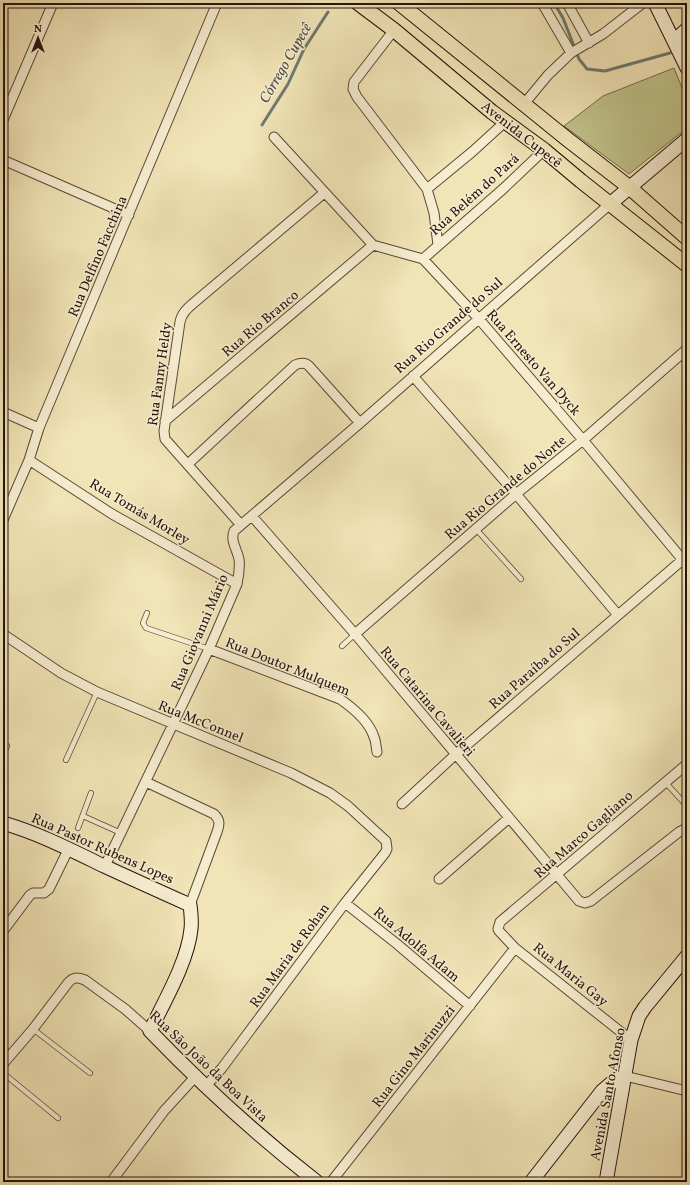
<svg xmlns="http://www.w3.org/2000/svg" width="690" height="1185" viewBox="0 0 690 1185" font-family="Vollkorn,serif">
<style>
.green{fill:#c0c289;stroke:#746b4a}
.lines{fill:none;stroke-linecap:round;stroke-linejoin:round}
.stream{stroke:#6d7a70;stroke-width:3}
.lane-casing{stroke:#5a4836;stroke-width:6}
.street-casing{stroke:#5a4836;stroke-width:11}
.secondary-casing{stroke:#27140c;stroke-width:15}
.primary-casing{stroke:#27140c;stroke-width:16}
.lane{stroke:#f6edd0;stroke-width:4.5}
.street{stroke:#f6edd0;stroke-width:9}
.secondary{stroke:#f6edd0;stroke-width:13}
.primary{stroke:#f1e4b6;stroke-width:14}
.labels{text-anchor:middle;stroke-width:3;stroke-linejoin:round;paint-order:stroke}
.street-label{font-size:14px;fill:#27140c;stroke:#f6edd0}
.water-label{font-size:15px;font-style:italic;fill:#505046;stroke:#f6edd0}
</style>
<rect width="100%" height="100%" fill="#f1e4b6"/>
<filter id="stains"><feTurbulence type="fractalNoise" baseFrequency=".005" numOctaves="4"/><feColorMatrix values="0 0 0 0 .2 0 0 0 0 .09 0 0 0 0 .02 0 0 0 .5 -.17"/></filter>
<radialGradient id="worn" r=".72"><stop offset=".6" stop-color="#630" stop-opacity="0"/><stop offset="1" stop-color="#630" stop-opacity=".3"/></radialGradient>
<!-- green -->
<path class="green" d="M674 68 687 100V128L629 174 564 126 603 96Z"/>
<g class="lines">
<!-- stream -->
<path class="stream" d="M554 3 563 18 579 59 587 69 605 71 670 53
M262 125 288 84 304 49 328 12"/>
<defs>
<path id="lane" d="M476 529 521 579
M147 613 143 623 146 628 209 649
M342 646 355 634
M3 754 7 746
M66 760 97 692
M666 783 687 806
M83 816 121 833
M78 828 91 793
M33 1029 90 1073
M3 1073 58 1118"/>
<path id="street" d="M542 3 571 53
M567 3 589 43
M394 30 354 82 353 89 357 97 427 189 434 213 438 245
M524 104 548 75 571 53 603 34 643 3
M3 120 53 3
M274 137 373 245 423 259 479 319 583 440 687 565
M3 160 129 215
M427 189 472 152 506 121
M423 259 503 189 544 150
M413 376 516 494 618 615
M3 412 39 428
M165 421 373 245
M29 460 112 514 237 584
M188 464 295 365C300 363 305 362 309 366L360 423
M252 516 355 634 579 901 585 903 591 901 679 832 687 828
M3 520 29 460 39 428 217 3
M241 525 165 439 164 431 180 322C182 312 189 307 196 301L324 193
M3 634 61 673 97 692 291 773 330 793 348 806 386 841 387 849 385 853 345 903 222 1068 206 1086
M355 634 516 494 583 440 687 349
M209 649 340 699C353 708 369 721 374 737 376 741 376 747 377 752
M146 782 214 814C220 820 220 824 217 832L190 905
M402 804 455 755 687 556
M105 866 209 649 237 584C239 575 240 567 239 559 237 549 230 541 234 531L360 423 610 204
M439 879 509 818
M345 903 397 944 470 1006
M3 931 30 895 33 893H44L49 889 69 848
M631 1040 515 948 499 931 498 929 500 922 687 764
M3 1064 33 1029 68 983C73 977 77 977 85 980L125 1009 150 1031
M625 1076 687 1091
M111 1182 164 1111 195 1077
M331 1182 515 948"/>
<path id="secondary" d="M655 3 687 68
M674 41 687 29
M610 204 687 139
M3 823C38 833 71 850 104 866 132 879 161 892 190 905 191 913 192 921 191 929 188 961 164 1002 150 1031 202 1085 258 1136 317 1182
M531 1182 602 1091 615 1080 625 1076
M606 1182 631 1040 639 1016 645 1007 687 956"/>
<path id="primary" d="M358 3 394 30 492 112 544 150 581 181 687 265
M399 3 567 139 629 187 687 238"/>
</defs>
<!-- lane casing -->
<use href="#lane" class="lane-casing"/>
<!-- street casing -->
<use href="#street" class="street-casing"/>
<!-- secondary casing -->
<use href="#secondary" class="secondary-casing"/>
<!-- primary casing -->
<use href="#primary" class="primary-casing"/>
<!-- lane -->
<use href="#lane" class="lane"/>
<!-- street -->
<use href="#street" class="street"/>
<!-- secondary -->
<use href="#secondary" class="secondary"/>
<!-- primary -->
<use href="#primary" class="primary"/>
</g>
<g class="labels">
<!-- street labels -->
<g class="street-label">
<text transform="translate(522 134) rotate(38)" y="5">Avenida Cupecê</text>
<text transform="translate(474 194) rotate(-42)" y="5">Rua Belém do Pará</text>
<text transform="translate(97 256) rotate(-67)" y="5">Rua Delfino Facchina</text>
<text transform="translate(260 323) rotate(-40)" y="5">Rua Rio Branco</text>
<text transform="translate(448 325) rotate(-41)" y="5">Rua Rio Grande do Sul</text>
<text transform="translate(534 362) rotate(49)" y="5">Rua Ernesto Van Dyck</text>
<text transform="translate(159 374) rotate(-82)" y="5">Rua Fanny Heldy</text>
<text transform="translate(505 487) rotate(-40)" y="5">Rua Rio Grande do Norte</text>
<text transform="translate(140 511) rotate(31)" y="5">Rua Tomás Morley</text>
<text transform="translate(199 632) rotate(-67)" y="5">Rua Giovanni Mário</text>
<text transform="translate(288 666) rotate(22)" y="5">Rua Doutor Mulquem</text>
<text transform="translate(534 668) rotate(-41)" y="5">Rua Paraíba do Sul</text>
<text transform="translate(428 701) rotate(50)" y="5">Rua Catarina Cavalieri</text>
<text transform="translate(201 721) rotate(22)" y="5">Rua McConnel</text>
<text transform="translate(583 834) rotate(-41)" y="5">Rua Marco Gagliano</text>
<text transform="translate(103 848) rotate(24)" y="5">Rua Pastor Rubens Lopes</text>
<text transform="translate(417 944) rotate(40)" y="5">Rua Adolfa Adam</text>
<text transform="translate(289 955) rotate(-54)" y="5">Rua Maria de Rohan</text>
<text transform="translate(571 974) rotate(39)" y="5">Rua Maria Gay</text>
<text transform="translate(413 1056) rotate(-52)" y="5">Rua Gino Marinuzzi</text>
<text transform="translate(209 1066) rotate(43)" y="5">Rua São João da Boa Vista</text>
<text transform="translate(607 1094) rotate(-79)" y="5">Avenida Santo Afonso</text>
</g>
<!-- water labels -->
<g class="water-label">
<text transform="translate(285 63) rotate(-60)" y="5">Córrego Cupecê</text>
</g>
</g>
<!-- margin -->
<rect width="690" height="1185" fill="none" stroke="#f1e4b6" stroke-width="16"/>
<rect x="4" y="4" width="682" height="1177" fill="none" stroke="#27140c" stroke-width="2"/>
<rect x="8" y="8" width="674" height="1169" fill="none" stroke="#27140c"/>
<!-- north arrow -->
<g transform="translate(38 38)" stroke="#f6edd0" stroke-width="3" paint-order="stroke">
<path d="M0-3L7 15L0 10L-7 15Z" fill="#27140c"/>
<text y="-6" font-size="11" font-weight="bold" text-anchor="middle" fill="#27140c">N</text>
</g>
<rect width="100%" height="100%" filter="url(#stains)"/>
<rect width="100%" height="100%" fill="url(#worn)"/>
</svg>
